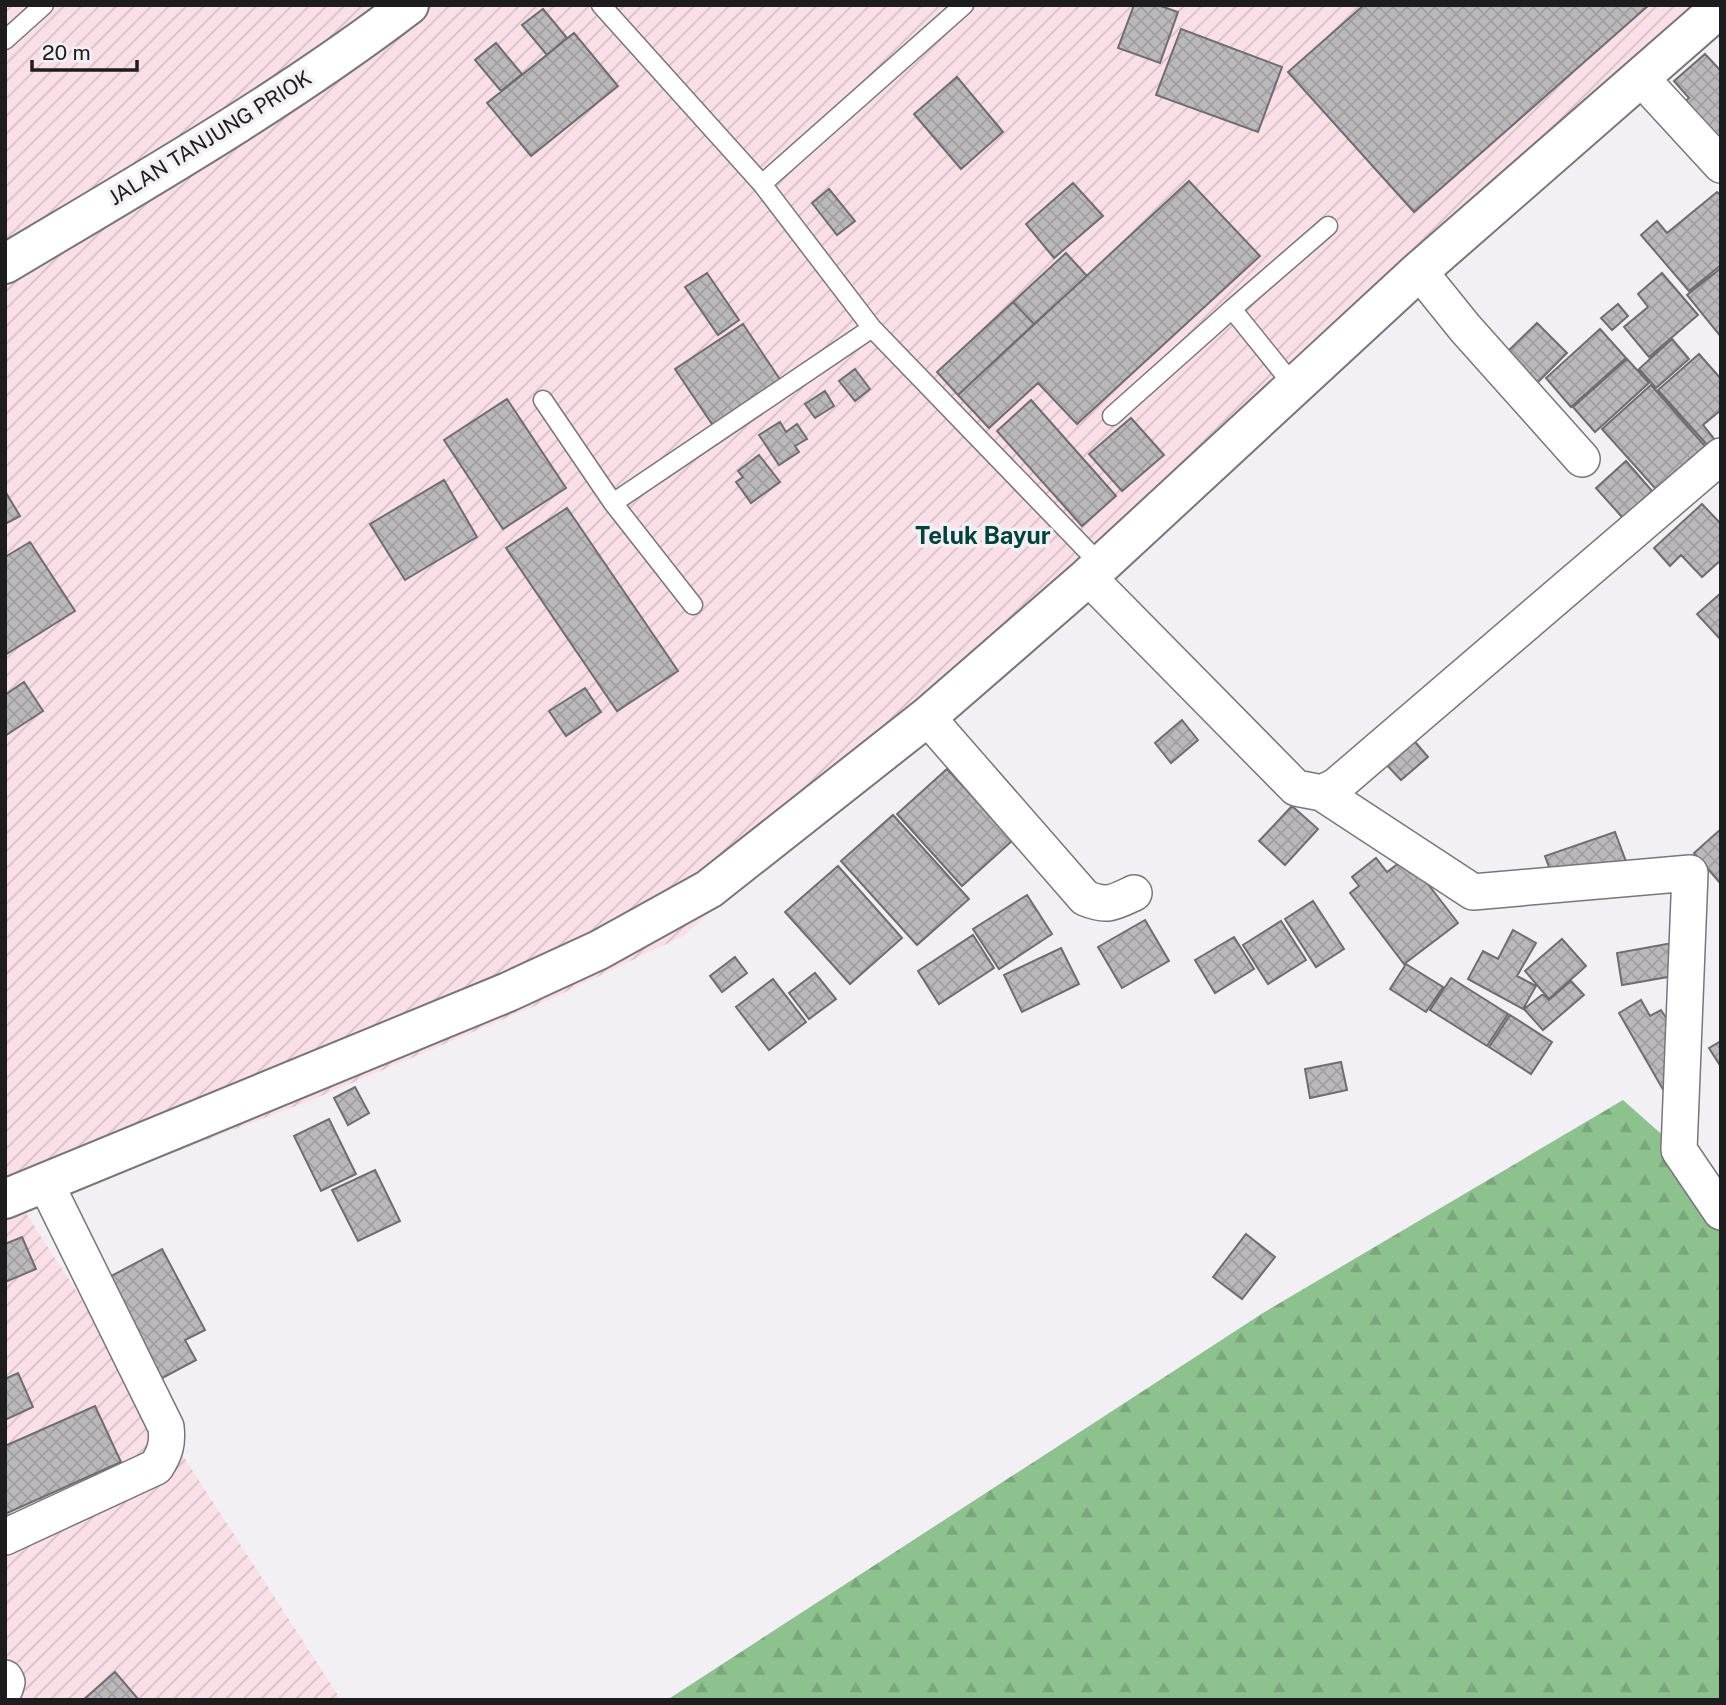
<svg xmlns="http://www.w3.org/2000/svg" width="1726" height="1705" viewBox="0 0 1726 1705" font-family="'Public Sans',sans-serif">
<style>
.industrial{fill:url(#industrial-furrows)}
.forest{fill:url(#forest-firs)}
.building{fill:url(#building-cross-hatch);stroke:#706d72;stroke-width:2}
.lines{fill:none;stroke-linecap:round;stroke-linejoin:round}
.service-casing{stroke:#79767b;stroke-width:21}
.minor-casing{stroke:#79767b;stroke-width:38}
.tertiary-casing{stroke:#79767b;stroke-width:42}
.service{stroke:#fff;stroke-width:18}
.minor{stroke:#fff;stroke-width:35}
.tertiary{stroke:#fff;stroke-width:38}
.labels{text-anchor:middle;stroke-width:7;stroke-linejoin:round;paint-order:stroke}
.street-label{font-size:21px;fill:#1d1c1e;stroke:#f3f0f5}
.quarter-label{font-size:24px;font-weight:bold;fill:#00413c;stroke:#f3f0f5}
</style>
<defs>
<pattern id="industrial-furrows" width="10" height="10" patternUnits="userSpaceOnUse" patternTransform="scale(1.75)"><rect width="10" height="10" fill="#fae0e6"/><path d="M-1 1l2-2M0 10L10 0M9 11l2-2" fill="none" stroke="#d6c0c5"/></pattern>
<pattern id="forest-firs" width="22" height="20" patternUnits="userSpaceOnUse" patternTransform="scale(1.75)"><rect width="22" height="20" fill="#8dc28f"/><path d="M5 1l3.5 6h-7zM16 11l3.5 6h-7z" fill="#79a67b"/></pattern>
<pattern id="building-cross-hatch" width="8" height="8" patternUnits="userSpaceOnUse" patternTransform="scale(1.75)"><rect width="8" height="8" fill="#bbb8bc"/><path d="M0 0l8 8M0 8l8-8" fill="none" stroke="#a09ea1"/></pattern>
</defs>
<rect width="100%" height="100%" fill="#f3f0f5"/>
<!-- industrial -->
<path class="industrial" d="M5 5H1721L926 725 683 936 549 1000 309 1101 24 1210 341 1700H5Z"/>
<!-- forest -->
<path class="forest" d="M1623 1100 1721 1187V1700H667L1263 1313Z"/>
<!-- building -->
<path class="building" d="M1134 5H1158L1178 12 1160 63 1118 48Z
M1364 5H1649L1414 212 1288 72Z
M543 9 567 38 547 55 522 25Z
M1181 29 1282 67 1258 132 1156 95Z
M574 33 618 86 531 156 487 103Z
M496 43 522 74 501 91 475 60Z
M1705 54 1720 70H1721V155L1678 108 1689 98 1674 81Z
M957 77 1003 132 961 169 914 114Z
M1189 181 1260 256 1077 424 1038 383 989 428 958 395Z
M1073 183 1103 216 1054 258 1026 224Z
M829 189 855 221 837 235 812 203Z
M1717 192 1721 196V265L1689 291 1641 235 1657 221 1667 233Z
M1066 253 1087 276 1034 324 1013 302Z
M1721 268V337L1687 295Z
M707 273 739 320 718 335 685 287Z
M1662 273 1698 315 1649 357 1624 327 1648 307 1638 294Z
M1013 302 1034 324 958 395 937 372Z
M1618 304 1628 316 1612 330 1601 318Z
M1537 323 1567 353 1533 387 1503 356Z
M743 324 781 381 714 427 675 369Z
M1600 329 1626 358 1571 407 1546 378Z
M1672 339 1689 359 1656 388 1639 369Z
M1699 354 1721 379V410L1703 425 1716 441 1709 447 1658 390Z
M1627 359 1649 383 1595 432 1573 407Z
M855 369 870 389 855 401 839 381Z
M1651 385 1712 454 1663 497 1602 429Z
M825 391 834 406 815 418 805 404Z
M507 399 566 488 503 529 444 440Z
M1031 400 1116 496 1082 526 997 431Z
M1131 418 1164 455 1122 491 1089 454Z
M780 422 786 432 797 424 807 439 795 446 799 452 779 465 759 435Z
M759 455 780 482 751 503 736 482 743 477 738 471Z
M1626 461 1659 499 1630 526 1596 488Z
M444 480 477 537 405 580 370 524Z
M5 491 20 516 5 524Z
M1702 504 1721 524V560L1702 577 1681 555 1670 566 1654 548Z
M567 508 678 671 617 711 506 548Z
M30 542 75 611 5 655V557Z
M1721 593V640L1697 614Z
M24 682 43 711 5 736V695Z
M585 688 601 712 566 736 549 711Z
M1182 720 1198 740 1171 763 1155 743Z
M1410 736 1428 757 1401 780 1382 760Z
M947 769 1013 840 962 886 897 814Z
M1292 806 1318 829 1285 865 1259 841Z
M893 815 969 899 917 945 841 861Z
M1721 829V884L1694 853Z
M1615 832 1628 867 1558 891 1545 856Z
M1407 857 1458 923 1404 964 1350 893 1359 886 1352 877 1376 858 1387 872Z
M838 866 902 938 850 984 785 912Z
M1027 895 1052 934 999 969 973 929Z
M1313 901 1344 949 1316 967 1285 919Z
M1145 920 1169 961 1122 988 1098 947Z
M1281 921 1306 960 1268 984 1243 945Z
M1513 930 1536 943 1517 976 1536 986 1523 1009 1468 979 1483 951 1498 959Z
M973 935 994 968 939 1004 918 971Z
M1234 937 1254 969 1215 993 1195 960Z
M1562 939 1586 966 1549 999 1525 971Z
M1689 940 1679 975 1622 985 1617 953Z
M1061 948 1079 984 1022 1012 1004 975Z
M735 957 747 973 722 992 710 976Z
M1406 964 1443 987 1426 1012 1390 989Z
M815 973 836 999 809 1019 789 993Z
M1451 978 1508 1014 1487 1046 1430 1010Z
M773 979 806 1022 769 1050 736 1007Z
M1571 981 1584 995 1543 1030 1524 1009 1543 994 1549 1000Z
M1641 1000 1650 1016 1661 1010 1673 1029 1666 1033 1672 1043 1665 1093 1619 1013Z
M1510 1015 1552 1042 1531 1074 1489 1047Z
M1721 1041V1067L1709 1048Z
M1341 1062 1347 1090 1310 1098 1305 1069Z
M355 1087 369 1113 348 1125 334 1098Z
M329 1119 356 1174 321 1191 294 1136Z
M375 1170 400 1221 358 1241 332 1190Z
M1246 1234 1275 1257 1242 1299 1213 1277Z
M22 1237 36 1269 5 1282V1244Z
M162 1249 205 1330 185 1340 196 1360 155 1382 102 1281Z
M18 1373 33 1407 5 1420V1379Z
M95 1406 121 1462 5 1514V1446Z
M115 1672 139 1700H83Z"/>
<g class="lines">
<defs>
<path id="service" d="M601 5 762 184 872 328 1101 565
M5 40 44 5
M762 184 964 5
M1294 386 1232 309 1328 226
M543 400 613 503 693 605
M1112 416 1232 309
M613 503 872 328"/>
<path id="minor" d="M1640 77 1721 165
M1419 271 1465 328 1582 459
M1088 577 1296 788 1322 793 1336 786 1721 456
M927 717 1085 898C1107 907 1113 903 1134 893
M1322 793 1473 892 1690 873 1679 1150 1721 1212
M5 1537 156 1467C165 1453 168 1444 166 1427L45 1182
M5 1678 7 1682 5 1689"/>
<path id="tertiary" d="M5 264C142 182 282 102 409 5
M5 1199 508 992 599 950 709 889 927 717 1088 577 1419 271 1721 7"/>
</defs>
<!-- service casing -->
<use href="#service" class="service-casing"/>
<!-- minor casing -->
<use href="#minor" class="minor-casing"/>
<!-- tertiary casing -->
<use href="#tertiary" class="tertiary-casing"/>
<!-- service -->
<use href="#service" class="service"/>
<!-- minor -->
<use href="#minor" class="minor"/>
<!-- tertiary -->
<use href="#tertiary" class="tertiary"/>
</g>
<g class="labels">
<!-- street labels -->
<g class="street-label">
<text transform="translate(210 138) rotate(-32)" y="7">JALAN TANJUNG PRIOK</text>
</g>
<!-- quarter labels -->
<g class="quarter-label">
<text x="983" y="544">Teluk Bayur</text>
</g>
</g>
<!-- border -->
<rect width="1726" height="1705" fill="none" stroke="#1d1c1e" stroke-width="14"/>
<!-- scale -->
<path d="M32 60v10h105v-10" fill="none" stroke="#1d1c1e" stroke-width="3.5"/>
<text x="42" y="60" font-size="21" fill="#1d1c1e" stroke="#f3f0f5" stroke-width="5" paint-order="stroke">20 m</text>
</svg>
